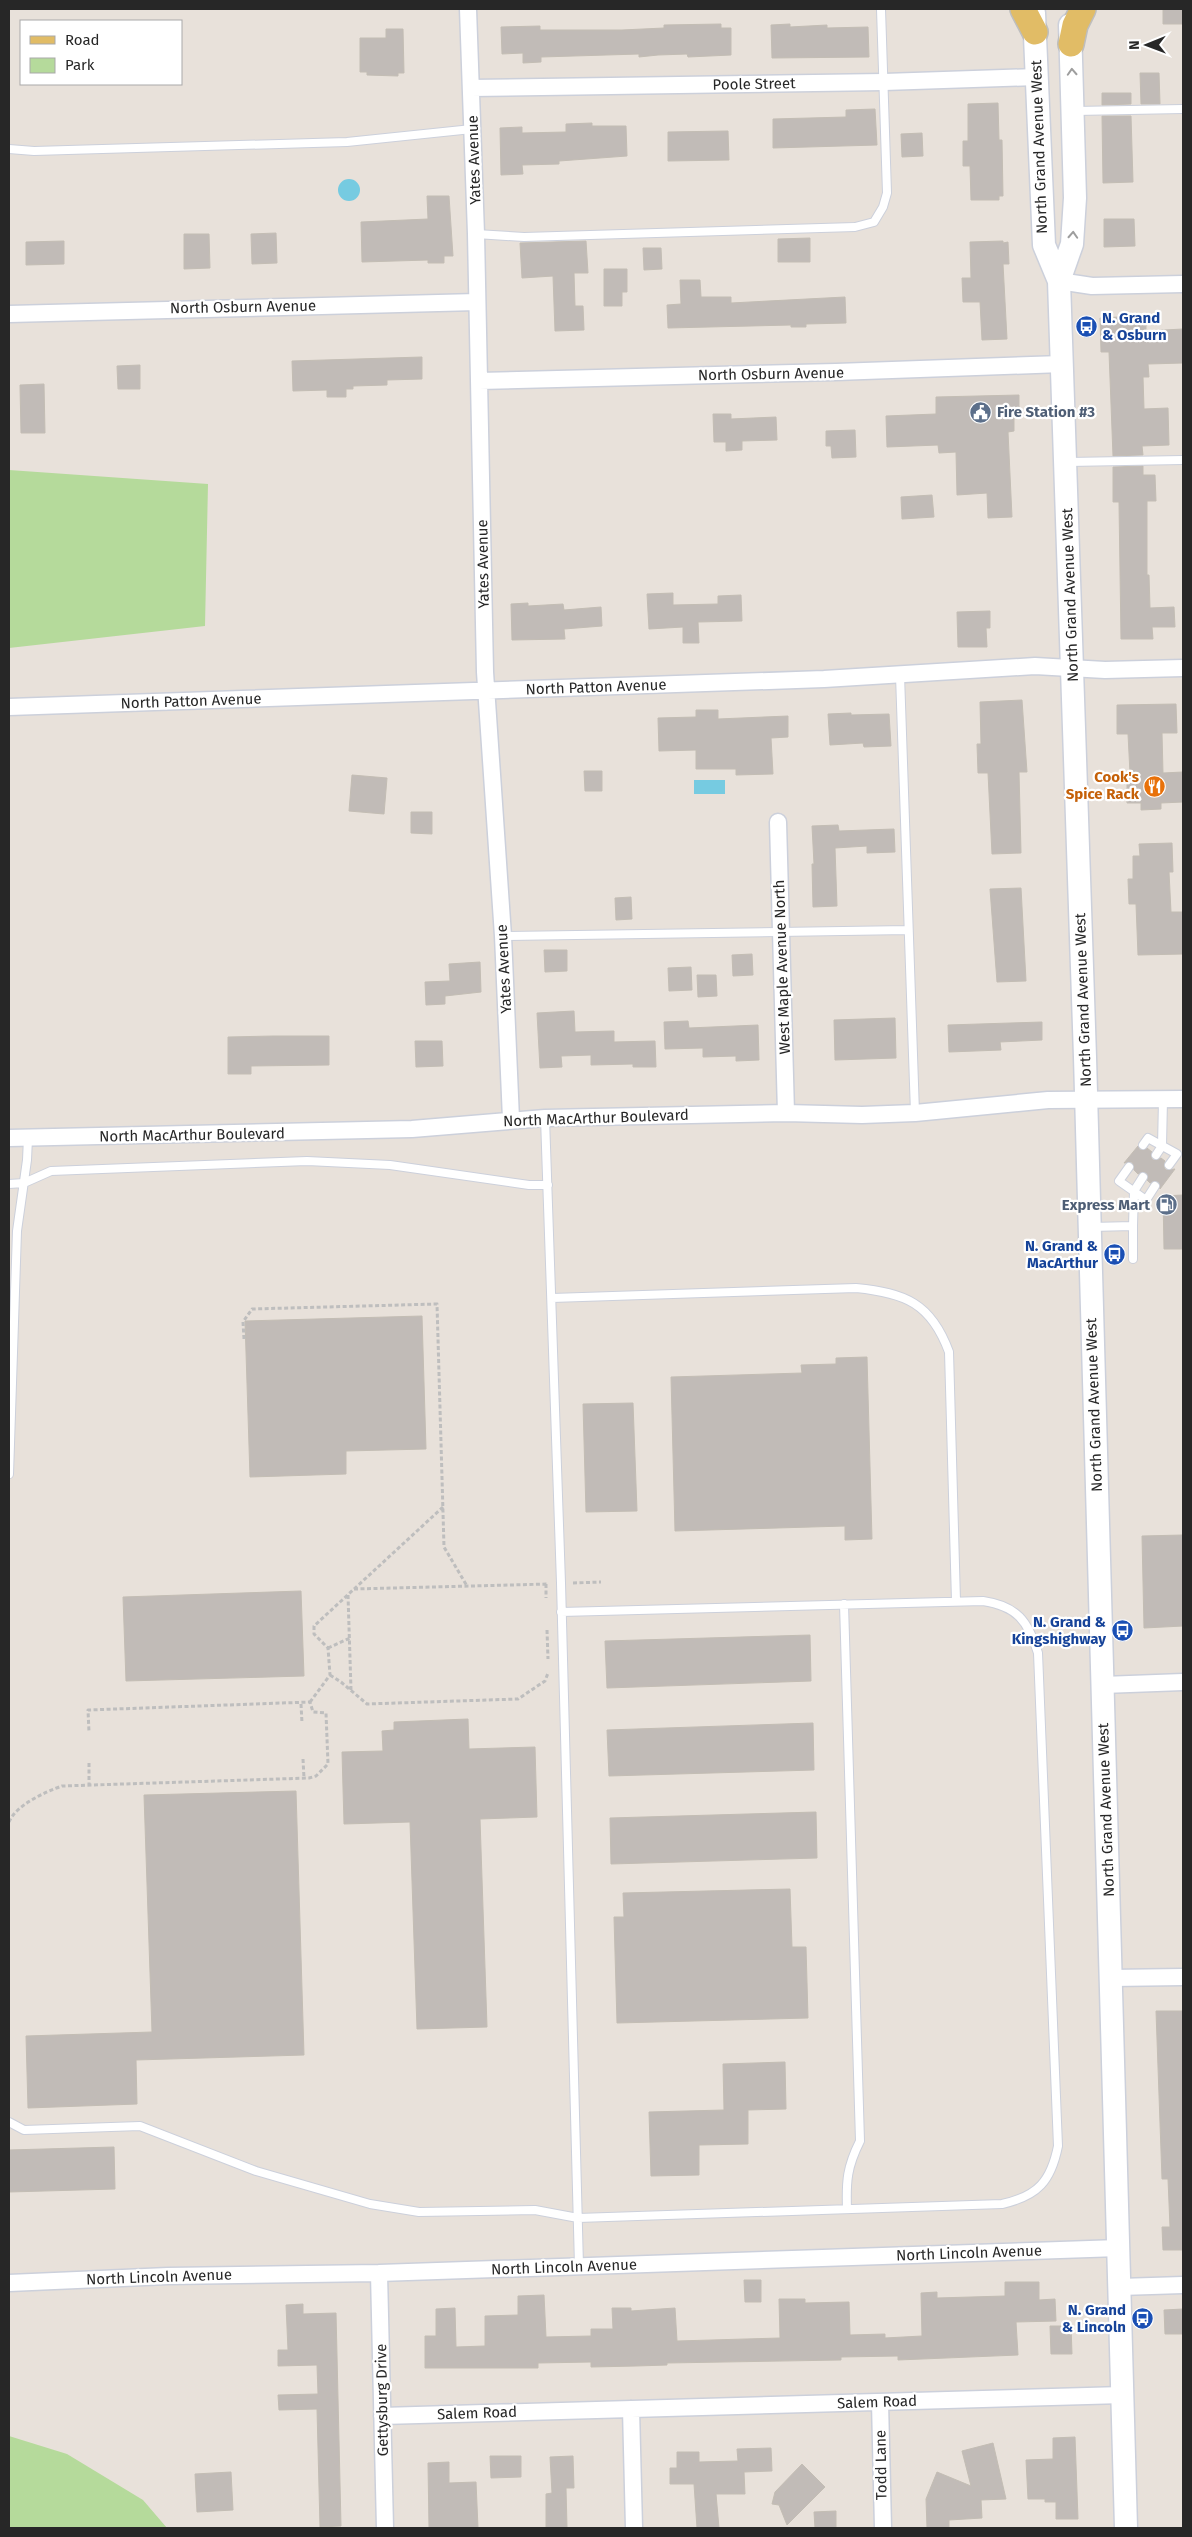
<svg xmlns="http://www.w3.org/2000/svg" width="1192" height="2537" viewBox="0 0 1192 2537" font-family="'Fira Sans',sans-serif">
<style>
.green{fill:#b5da9b}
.water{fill:#76cbe1}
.building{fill:#c1bbb7;stroke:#c3bdb4}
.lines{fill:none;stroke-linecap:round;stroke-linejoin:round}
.service-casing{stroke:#ccd0db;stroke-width:10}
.minor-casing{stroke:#ccd0db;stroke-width:19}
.secondary-casing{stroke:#ccd0db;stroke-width:25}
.primary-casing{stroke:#bebebe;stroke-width:28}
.path{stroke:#bebebe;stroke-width:3;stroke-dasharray:4 2.5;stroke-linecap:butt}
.service{stroke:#fff;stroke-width:8}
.minor{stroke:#fff;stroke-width:16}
.secondary{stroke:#fff;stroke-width:22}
.primary{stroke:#e1bc66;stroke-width:25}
.oneway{stroke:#9e9e9e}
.labels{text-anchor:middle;stroke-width:4.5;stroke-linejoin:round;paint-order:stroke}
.street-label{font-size:15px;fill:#272727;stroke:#fff}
.transit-label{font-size:15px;font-weight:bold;fill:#164399;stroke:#fff;text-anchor:end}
.service-label{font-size:15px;font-weight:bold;fill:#4e5e75;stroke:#fff;text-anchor:start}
.food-label{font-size:15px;font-weight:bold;fill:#c56008;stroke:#fff;text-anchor:end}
</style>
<rect width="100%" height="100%" fill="#e8e1da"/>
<!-- green -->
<path class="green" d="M9 470 208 484 205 626 9 648Z
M9 2436 67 2454 143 2500 167 2528H9Z"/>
<!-- water -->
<path class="water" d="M338 190a11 11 0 1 1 22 0a11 11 0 1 1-22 0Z
M694 780H725V794H694Z"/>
<!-- building -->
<path class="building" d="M1163 9H1183V24H1163Z
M721 24V28H731V55L688 57 687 54 658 55 639 57V54L541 57V62L523 63V53L502 54 501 27 540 26V30H622L664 28V25Z
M790 24V27L827 25V28L868 27 869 57 772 58 771 25Z
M386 29H403L404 73H398V76L367 75V72H360V38H386Z
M1140 73H1159L1160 104H1141Z
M1102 93H1131V104L1102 105Z
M998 103 999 140H1002L1003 196H999V200H971L970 166H963V141H968V104Z
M875 109 877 145 773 148V119L846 117V110Z
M1102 116H1131L1133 182 1103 183Z
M592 123V126H626L627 156 559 161V164L522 165 523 174 501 175 500 128 522 127V133L566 132V124Z
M728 131 729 160 668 161V132Z
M922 133 923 156 902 157 901 134Z
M427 196H449L453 256H444V263H428V260L362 262 361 222 428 219Z
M1104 219H1134L1135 246 1104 247Z
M276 233 277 263 252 264 251 234Z
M184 234H209L210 268 184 269Z
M810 238V262H778V239Z
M64 241V264L26 265V242Z
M586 241 588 273H574L575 306H583L584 330 555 331 553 276 522 278 520 243Z
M1003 241V243L1008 242 1009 264H1003L1007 339 982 340 980 302H963L962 278H971L970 242Z
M643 248H661L662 269 644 270Z
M604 269H627V292H622V306H604Z
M680 280H700L701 297H731V303L845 297 846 323 806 324V327H791V325L668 328 667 305 681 304Z
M1119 317V324L1146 323V331L1183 329V363L1148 364 1149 377H1143L1144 409 1168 408 1169 445 1142 446 1143 455 1113 456 1109 352H1101L1100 318Z
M422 357V379L387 380V385L353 386V389H346V397H327V390L293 391 292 361Z
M140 365V389H118L117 366Z
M44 384 45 433H21L20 385Z
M1019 395V413H1014V431L1008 432 1012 517 988 518 987 493 957 495 956 452 939 453 938 445 887 447 886 416 936 414V397Z
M713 414H731V419L776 417 777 440 742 441V450L726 451V442H714Z
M855 430 856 457 832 458 831 446H826V431Z
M1143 466V475H1155L1156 501H1147V575H1149L1150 608 1174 607 1175 627H1152L1153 639H1121L1119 502H1113V467Z
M932 495 934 517 902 519 901 497Z
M673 593V605L718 604V596L741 595 742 621 698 622 699 643H683V627L649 629 647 594Z
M528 603V606L563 604 564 610 601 607 602 626 564 629 565 639 512 640 511 604Z
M990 611V628H986L987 647H958L957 612Z
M1022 700 1027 772H1019L1021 853 992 854 988 773H978L977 744H981L980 702Z
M1176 704 1177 733H1162L1163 773 1183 772V802L1161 803V809L1141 810V803H1127V773H1130L1128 734H1117V705Z
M696 710H718V719L788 716V737L771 738 773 774 736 775V769H696V750L659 751 658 718 696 717Z
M851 713V715L889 714 891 746 864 747 863 743 830 745 828 714Z
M584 771H602V791H585Z
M352 775 387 778 384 814 349 811Z
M411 812H432V834L411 833Z
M838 825 839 831 894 829 895 852 867 853V846L835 848 837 906 813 907 812 864H814L812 826Z
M1172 843 1173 872H1169L1171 912H1183V954L1138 955 1136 904H1129L1128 879H1133V856H1140L1139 844Z
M1021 888 1026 981 997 982 990 889Z
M631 897 632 919 616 920 615 898Z
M544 950H567V971L545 972Z
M752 954 753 975 733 976 732 955Z
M480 962 481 992 445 996V1004L426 1005 425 982 450 981 449 964Z
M691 967 692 990 669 991 668 968Z
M697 975H716L717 996 698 997Z
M574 1011 575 1032 614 1031V1042L655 1041 656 1067H633V1064L591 1065V1055L561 1056 562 1067 540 1068 537 1013Z
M895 1018 896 1058 835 1060 834 1020Z
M688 1021 689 1028 758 1025 759 1060 736 1061V1056L703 1057V1048L665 1049 664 1022Z
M1042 1022V1040L1000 1042 1001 1050 949 1052 948 1025Z
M273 1036H329V1065L251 1066V1074H228V1037Z
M415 1041H442L443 1066 416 1067Z
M1138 1146 1140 1150 1147 1148 1152 1152 1151 1157 1153 1160 1161 1158 1165 1161 1164 1167 1166 1170 1175 1169 1160 1189 1158 1182 1150 1183 1147 1180 1146 1173 1138 1174 1134 1170 1132 1162 1124 1163Z
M1183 1195V1249H1164L1163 1196Z
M422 1316 426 1449 346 1451V1474L250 1477 245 1321Z
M867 1357 872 1539 845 1540V1526L675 1531 671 1377 802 1373 801 1365 836 1364V1358Z
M633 1403 637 1511 586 1512 583 1404Z
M1183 1535V1626L1144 1628 1142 1536Z
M301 1591 304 1676 126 1681 123 1597Z
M810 1635 811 1681 607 1688 605 1641Z
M468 1719 469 1749 535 1747 537 1817 480 1819 487 2027 417 2029 410 1822 344 1824 342 1752 383 1751 382 1731 394 1730V1722Z
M813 1723 814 1770 609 1776 607 1730Z
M296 1791 304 2055 136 2060 137 2104 28 2108 26 2036 152 2032 144 1795Z
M816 1812 817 1858 611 1864 610 1818Z
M790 1889 792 1947H806L808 2018 617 2023 614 1917H624L623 1893Z
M1156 2011H1183V2250H1163L1162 2227H1170L1168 2179H1162Z
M785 2062 786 2109 748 2110V2144L699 2145V2175L651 2176 649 2112 724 2110 723 2064Z
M114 2147 115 2189 9 2192V2150Z
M744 2280H761V2302H745Z
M1005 2282H1039V2300L1055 2299 1056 2321 1016 2322 1018 2355 898 2360V2356L841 2357V2360L667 2363V2365L636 2366 591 2367V2362L538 2363V2368H425V2336H436V2309L455 2308 456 2347 485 2346V2316L518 2315V2296L544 2295 546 2337 591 2336V2329H613L612 2308H631V2311L675 2308 677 2341 780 2338 779 2299H805V2303L849 2302 850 2335 885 2334V2338L922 2336 921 2293 937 2292V2298L1005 2296Z
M303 2304V2314L336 2313 341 2526 320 2527 317 2409 279 2410 278 2395 318 2394 317 2365 278 2366V2350H288L286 2305Z
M1183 2309V2334H1165L1164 2310Z
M1050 2326H1071L1072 2354H1051Z
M1075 2437 1078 2519H1056V2502H1045V2499H1028L1026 2460 1053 2459V2438Z
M993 2443 1006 2499 981 2500 982 2518 949 2520V2528H927L926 2499 937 2472 971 2486 962 2451Z
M771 2448 772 2471 744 2472 745 2494H716L719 2528H697L694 2484H670V2468H677V2452H699V2462L738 2461 737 2449Z
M490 2456H521V2477L491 2478Z
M573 2456 574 2488H566L567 2528H546V2494L552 2493 550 2457Z
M449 2462V2483L476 2482 478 2528H429L428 2463Z
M802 2464 825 2487 787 2525 779 2505 772 2504 775 2492Z
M231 2472 233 2510 197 2512 195 2474Z
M836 2511V2528H815L814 2512Z"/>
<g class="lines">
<defs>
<path id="service" d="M1075 111 1183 109
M9 149 34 151 347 142 472 129
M476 234 524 237 855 227 874 222 883 207 887 193 881 9
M1068 462 1183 460
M900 675 915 1113
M503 936 908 930
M545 1118 561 1583 579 2266
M1143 1145 1148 1138 1177 1154 1169 1165
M1156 1155 1162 1146 1163 1100
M1129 1167 1119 1181 1146 1200 1155 1186
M9 1184 24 1183 51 1171 307 1161 390 1165 529 1185H548
M1133 1226 1134 1191 1143 1177
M1091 1227 1133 1226V1259
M552 1298 856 1288C905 1293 931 1303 949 1352L956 1601
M9 1474 17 1231 27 1160 28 1138
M844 1604 860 2141C847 2167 846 2181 847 2209
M9 2122 24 2130 140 2126 256 2171 370 2204 419 2212 535 2210 578 2218 1002 2204C1038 2196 1051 2181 1058 2146L1038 1653C1028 1621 1017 1606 983 1601L561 1612"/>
<path id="minor" d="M468 9 476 234 485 672 503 936 511 1119
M471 88 884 82 1036 77
M1059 281 1092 286 1183 284
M9 314 477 302
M479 381 836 372 1062 364
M9 707 824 679 1035 666 1105 670 1183 668
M778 822 786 1113
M9 1138 412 1129 545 1118 786 1113 862 1115 915 1113 1048 1100 1183 1099
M1103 1685 1183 1682
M1111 1978 1183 1977
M379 2273 385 2528
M9 2283 168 2276 379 2273 1119 2248
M1120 2287 1183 2285
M880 2402 883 2528
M631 2409 634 2528
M382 2416 1123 2395"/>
<path id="secondary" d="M1034 13 1044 245 1059 281
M1070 25 1075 198 1072 244 1059 281 1085 1057 1126 2528"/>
<path id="primary" d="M1023 9 1035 32
M1071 44 1075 25 1083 9"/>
</defs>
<!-- service casing -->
<use href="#service" class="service-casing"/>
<!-- minor casing -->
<use href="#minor" class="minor-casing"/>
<!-- secondary casing -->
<use href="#secondary" class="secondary-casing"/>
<!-- primary casing -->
<use href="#primary" class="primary-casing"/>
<!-- path -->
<path class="path" d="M244 1339 243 1322 252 1309 437 1304 444 1547 467 1586
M573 1583 601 1582
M546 1584V1598
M354 1589 548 1584
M348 1595 351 1690
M547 1630 548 1659
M328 1648 350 1638
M330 1675 341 1682 367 1704 518 1699 545 1681 548 1673
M310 1702 330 1675 328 1648 314 1634V1626L443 1507
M301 1704 302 1723
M303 1759 304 1778
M89 1763V1784
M9 1822C16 1805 45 1792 62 1786L309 1778 316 1776 328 1764 326 1713 313 1712 310 1702 88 1710 89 1732"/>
<!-- service -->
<use href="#service" class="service"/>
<!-- minor -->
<use href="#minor" class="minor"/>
<!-- secondary -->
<use href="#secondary" class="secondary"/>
<!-- primary -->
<use href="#primary" class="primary"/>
</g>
<!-- one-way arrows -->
<defs><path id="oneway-chevron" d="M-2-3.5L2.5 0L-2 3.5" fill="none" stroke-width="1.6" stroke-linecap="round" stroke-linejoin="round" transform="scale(1.25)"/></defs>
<g class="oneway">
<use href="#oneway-chevron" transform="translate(1072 72) rotate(-93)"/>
<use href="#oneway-chevron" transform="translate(1073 235) rotate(-87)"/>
</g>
<!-- icons -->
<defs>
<symbol id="bus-disc" viewBox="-11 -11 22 22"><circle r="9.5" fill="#1a4fb4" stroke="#fff"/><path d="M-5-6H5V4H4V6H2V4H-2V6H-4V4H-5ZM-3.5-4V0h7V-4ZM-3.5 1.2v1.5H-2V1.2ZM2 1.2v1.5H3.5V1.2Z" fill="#fff"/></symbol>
<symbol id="civic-disc" viewBox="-11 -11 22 22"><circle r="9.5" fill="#5c6f8a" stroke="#fff"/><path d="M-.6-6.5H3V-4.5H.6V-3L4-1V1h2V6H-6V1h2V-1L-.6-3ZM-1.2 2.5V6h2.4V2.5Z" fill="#fff"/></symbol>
<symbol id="restaurant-disc" viewBox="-11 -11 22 22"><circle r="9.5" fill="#e8710a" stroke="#fff"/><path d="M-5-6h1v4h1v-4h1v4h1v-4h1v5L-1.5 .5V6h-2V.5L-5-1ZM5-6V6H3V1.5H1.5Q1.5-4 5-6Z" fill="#fff"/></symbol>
<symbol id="fuel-disc" viewBox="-11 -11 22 22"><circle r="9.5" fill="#5c6f8a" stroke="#fff"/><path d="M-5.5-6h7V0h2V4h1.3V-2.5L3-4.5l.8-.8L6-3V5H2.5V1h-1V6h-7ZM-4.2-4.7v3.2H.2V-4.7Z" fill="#fff"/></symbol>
</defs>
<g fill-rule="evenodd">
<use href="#bus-disc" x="1074" y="314" width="25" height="25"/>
<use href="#civic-disc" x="968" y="400" width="25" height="25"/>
<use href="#restaurant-disc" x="1142" y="774" width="25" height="25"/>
<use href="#fuel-disc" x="1154" y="1192" width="25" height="25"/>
<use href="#bus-disc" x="1102" y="1242" width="25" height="25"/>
<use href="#bus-disc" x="1110" y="1618" width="25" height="25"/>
<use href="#bus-disc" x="1130" y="2306" width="25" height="25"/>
</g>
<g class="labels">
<!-- street labels -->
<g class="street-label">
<text transform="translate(754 84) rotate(-1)" y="5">Poole Street</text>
<text transform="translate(1039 147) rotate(-92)" y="5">North Grand Avenue West</text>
<text transform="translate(474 160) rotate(-92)" y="5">Yates Avenue</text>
<text transform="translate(243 307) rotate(-1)" y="5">North Osburn Avenue</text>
<text transform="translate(771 374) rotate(-1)" y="5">North Osburn Avenue</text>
<text transform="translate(483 564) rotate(-91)" y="5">Yates Avenue</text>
<text transform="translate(1070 595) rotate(-92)" y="5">North Grand Avenue West</text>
<text transform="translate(596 687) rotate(-2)" y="5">North Patton Avenue</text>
<text transform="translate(191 701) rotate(-2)" y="5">North Patton Avenue</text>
<text transform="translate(782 967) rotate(-92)" y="5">West Maple Avenue North</text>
<text transform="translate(504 969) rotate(-93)" y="5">Yates Avenue</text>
<text transform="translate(1083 1000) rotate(-92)" y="5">North Grand Avenue West</text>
<text transform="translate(596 1118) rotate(-2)" y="5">North MacArthur Boulevard</text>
<text transform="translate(192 1135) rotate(-1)" y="5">North MacArthur Boulevard</text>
<text transform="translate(1094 1405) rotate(-92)" y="5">North Grand Avenue West</text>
<text transform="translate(1106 1810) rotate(-92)" y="5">North Grand Avenue West</text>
<text transform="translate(969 2253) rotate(-2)" y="5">North Lincoln Avenue</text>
<text transform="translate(564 2267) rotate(-2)" y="5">North Lincoln Avenue</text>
<text transform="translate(159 2277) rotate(-2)" y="5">North Lincoln Avenue</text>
<text transform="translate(382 2400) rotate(-91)" y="5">Gettysburg Drive</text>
<text transform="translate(877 2402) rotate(-2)" y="5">Salem Road</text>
<text transform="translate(477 2413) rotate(-2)" y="5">Salem Road</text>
<text transform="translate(881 2465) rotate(-91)" y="5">Todd Lane</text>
</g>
<!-- transit labels -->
<g class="transit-label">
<text x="1102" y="323" text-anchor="start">N. Grand<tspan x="1102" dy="17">&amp; Osburn</tspan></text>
<text x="1098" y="1251">N. Grand &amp;<tspan x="1098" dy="17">MacArthur</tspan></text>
<text x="1106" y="1627">N. Grand &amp;<tspan x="1106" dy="17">Kingshighway</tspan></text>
<text x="1126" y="2315">N. Grand<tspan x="1126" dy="17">&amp; Lincoln</tspan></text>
</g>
<!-- service labels -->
<g class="service-label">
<text x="997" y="417">Fire Station #3</text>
<text x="1150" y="1210" text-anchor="end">Express Mart</text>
</g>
<!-- food labels -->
<g class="food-label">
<text x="1139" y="782">Cook's<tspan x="1139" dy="17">Spice Rack</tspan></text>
</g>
</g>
<!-- border -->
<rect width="1192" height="2537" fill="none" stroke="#272727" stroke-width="20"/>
<!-- legend -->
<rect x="20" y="20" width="162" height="65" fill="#ffffff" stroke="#a9a9a9"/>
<rect x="30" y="36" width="25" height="8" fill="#e1bc66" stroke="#a9a9a9"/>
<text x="65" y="45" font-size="15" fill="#272727">Road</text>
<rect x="30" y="58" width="25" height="15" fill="#b5da9b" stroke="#a9a9a9"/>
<text x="65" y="70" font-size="15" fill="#272727">Park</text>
<!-- north arrow -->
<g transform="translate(1147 45) rotate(269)" stroke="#ffffff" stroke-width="4" paint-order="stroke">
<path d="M0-4L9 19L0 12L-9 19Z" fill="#272727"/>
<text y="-8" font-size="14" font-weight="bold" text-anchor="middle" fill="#272727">N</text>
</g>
</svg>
